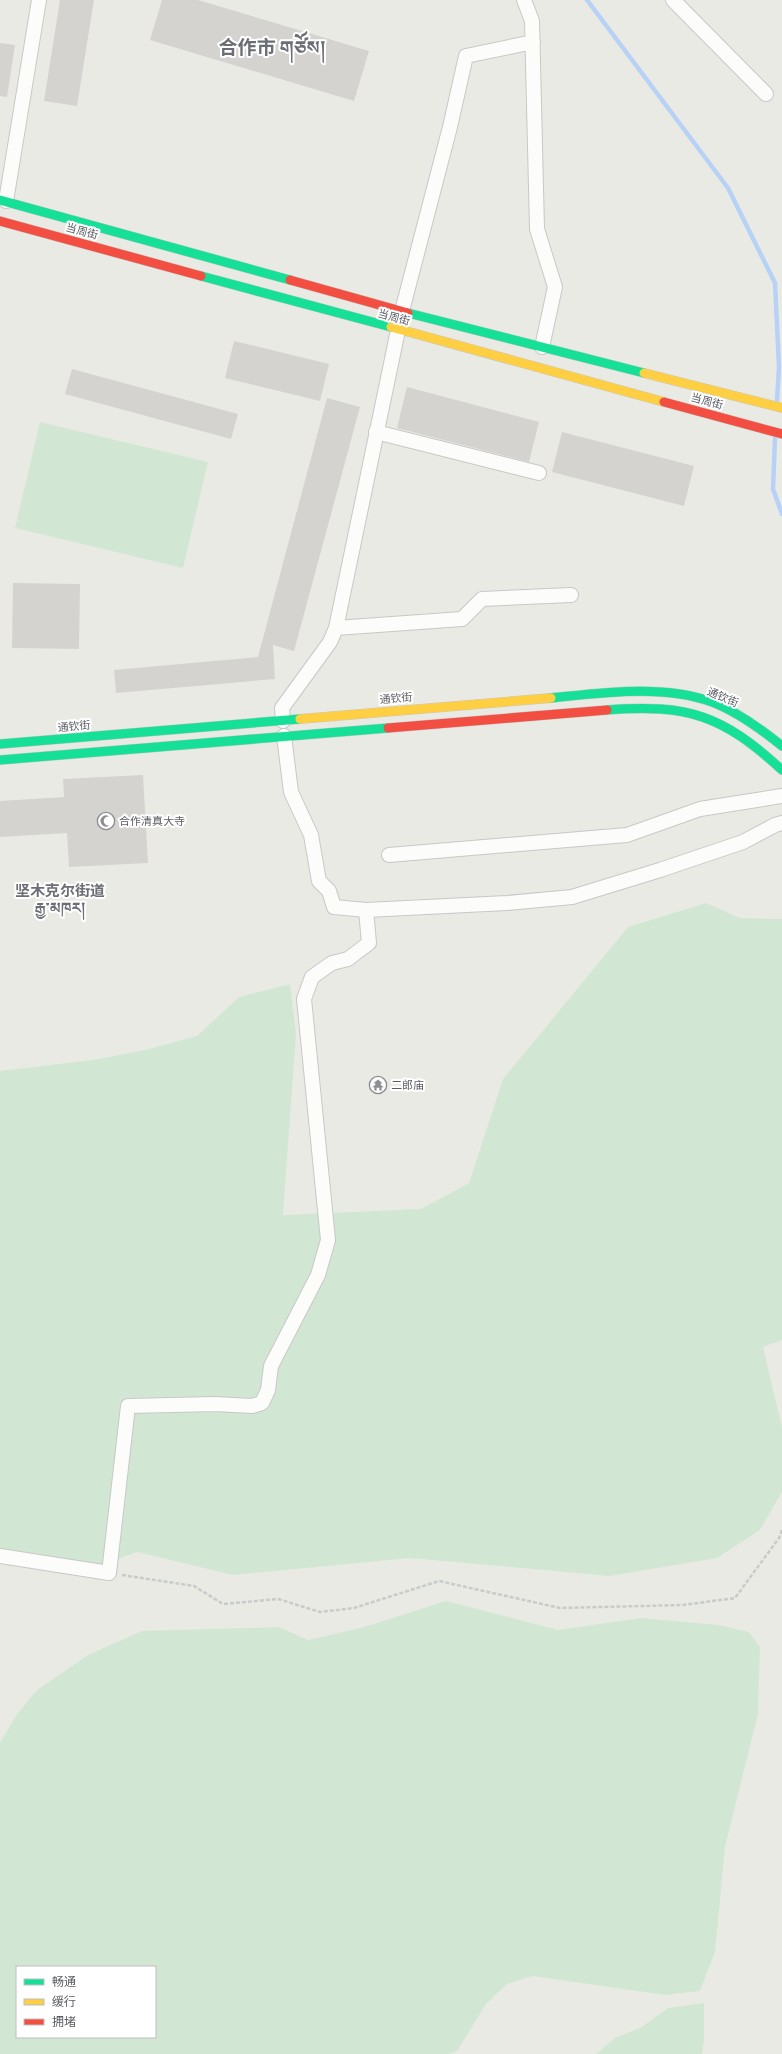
<svg xmlns="http://www.w3.org/2000/svg" width="782" height="2054" viewBox="0 0 782 2054" font-family="Poppins,'Noto Sans SC','Noto Serif Tibetan',sans-serif">
<style>
.green{fill:#d2e7d3;fill-rule:evenodd}
.lines{fill:none;stroke-linecap:round;stroke-linejoin:round}
.stream{stroke:#b7d2f6;stroke-width:4.5}
.building{fill:#d4d3d0}
.street-casing{stroke:#c7c8c7;stroke-width:16}
.fast-casing{stroke:#c7c7c6;stroke-width:10}
.slow-casing{stroke:#c7c7c6;stroke-width:10}
.jam-casing{stroke:#c7c7c6;stroke-width:10}
.path{stroke:#c7ccca;stroke-width:2.5;stroke-dasharray:4 2;stroke-linecap:butt}
.street{stroke:#fcfcfb;stroke-width:14}
.fast{stroke:#16e098;stroke-width:9}
.slow{stroke:#ffcf43;stroke-width:9}
.jam{stroke:#f24e42;stroke-width:9}
.labels{text-anchor:middle;stroke-width:4;stroke-linejoin:round;paint-order:stroke}
.street-label{font-size:11px;fill:#5a5d63;stroke:#fff}
.poi-label{font-size:11px;fill:#5a5d63;stroke:#fff;text-anchor:start}
.district-label{font-size:15px;font-weight:bold;fill:#6b6f75;stroke:#fff}
.town-label{font-size:19px;font-weight:bold;fill:#6b6f75;stroke:#fff}
</style>
<rect width="100%" height="100%" fill="#eaeae5"/>
<!-- green -->
<path class="green" d="M40 422 208 462 183 568 15 528Z
M706 903 740 918 782 919V1340L763 1347 782 1427V1492L760 1530 717 1558 609 1576 410 1558 233 1575 137 1552 99 1566 0 1549V1071L93 1060 145 1050 197 1036 239 997 290 984 296 1034 283 1215 421 1209 469 1183 503 1079 628 927Z
M446 1601 558 1630 641 1618 718 1625 749 1632 760 1647 758 1714 725 1847 715 1952 700 1991 665 1995 532 1976 507 1984 486 2004 457 2051 449 2054H0V1743L17 1714 37 1690 88 1655 142 1631 279 1627 308 1640 361 1628ZM17 1967H155V2037H17Z
M704 2003V2040L702 2054H596L615 2038 640 2028 668 2008Z"/>
<g class="lines">
<!-- stream -->
<path class="stream" d="M587 0 728 188 775 283 779 367 777 401
M775 438 773 489 782 514"/>
</g>
<!-- building -->
<path class="building" d="M60 0H94L77 106 44 101Z
M162 0H198L369 51 354 101 150 40Z
M0 43 15 45 7 97 0 96Z
M234 341 329 364 320 401 225 378Z
M72 369 238 414 231 439 65 394Z
M407 387 539 422 529 462 397 428Z
M327 398 360 407 294 651 273 645 275 679 116 693 114 670 258 657Z
M562 432 694 466 684 506 552 472Z
M13 583 80 584 79 649 12 648Z
M143 775 148 863 69 867 67 833 0 837V801L64 797 63 779Z"/>
<g class="lines">
<defs>
<path id="street" d="M524 0 532 21 537 229 555 287 542 347
M673 0 766 94
M6 201 39 0
M376 432 539 473
M336 628 462 619 482 599 571 595
M283 721 282 708 330 642 336 628 402 311 450 127 466 56 533 42
M284 736 291 792 311 835 319 881 329 891 334 907 366 910 507 903 572 897 660 870 743 842 775 825 782 823
M389 855 627 835 700 809 782 796
M0 1556 109 1573 128 1406 215 1404 252 1406 262 1403 268 1390 271 1366 318 1275 328 1240 304 999 312 977 332 963 348 959 369 943 366 910"/>
<path id="fast" d="M0 200 290 280
M201 276 391 327
M408 313 644 373
M551 698C602 693 662 684 712 702 738 712 761 729 782 746
M607 710C689 704 722 715 782 770
M0 744 300 719
M0 760 388 728"/>
<path id="slow" d="M391 327 664 402
M644 373 782 408
M300 719 551 698"/>
<path id="jam" d="M0 221 201 276
M290 280 408 313
M664 402 782 434
M388 728 607 710"/>
</defs>
<!-- street casing -->
<use href="#street" class="street-casing"/>
<!-- fast casing -->
<use href="#fast" class="fast-casing"/>
<!-- slow casing -->
<use href="#slow" class="slow-casing"/>
<!-- jam casing -->
<use href="#jam" class="jam-casing"/>
<!-- path -->
<path class="path" d="M122 1575 194 1586 223 1604 278 1599 320 1612 354 1608 439 1581 560 1608 683 1605 735 1598 779 1538 782 1530"/>
<!-- street -->
<use href="#street" class="street"/>
<!-- fast -->
<use href="#fast" class="fast"/>
<!-- slow -->
<use href="#slow" class="slow"/>
<!-- jam -->
<use href="#jam" class="jam"/>
</g>
<!-- icons -->
<defs>
<symbol id="mosque-ring" viewBox="-11 -11 22 22"><circle r="9.5" fill="#fff" stroke="#8c8e90" stroke-width="1.5"/><path d="M3.5-4.9A6 6 0 1 0 3.5 4.9A5 5 0 1 1 3.5-4.9Z" fill="#8c8e90"/></symbol>
<symbol id="temple-ring" viewBox="-11 -11 22 22"><circle r="9.5" fill="#fff" stroke="#8c8e90" stroke-width="1.5"/><path d="M0-6L5-2H3V0L6.5 2.5H4V6H1.5V3h-3V6H-4V2.5H-6.5L-3 0V-2H-5Z" fill="#8c8e90"/></symbol>
</defs>
<g fill-rule="evenodd">
<use href="#mosque-ring" x="96" y="811" width="20" height="20"/>
<use href="#temple-ring" x="368" y="1075" width="20" height="20"/>
</g>
<g class="labels">
<!-- street labels -->
<g class="street-label">
<text transform="translate(82 231) rotate(15)" y="4">当周街</text>
<text transform="translate(394 317) rotate(15)" y="4">当周街</text>
<text transform="translate(707 401) rotate(15)" y="4">当周街</text>
<text transform="translate(723 697) rotate(23)" y="4">通钦街</text>
<text transform="translate(396 698) rotate(-5)" y="4">通钦街</text>
<text transform="translate(74 726) rotate(-5)" y="4">通钦街</text>
</g>
<!-- poi labels -->
<g class="poi-label">
<text x="119" y="825">合作清真大寺</text>
<text x="391" y="1089">二郎庙</text>
</g>
<!-- district labels -->
<g class="district-label">
<text x="60" y="896">坚木克尔街道<tspan x="60" dy="17">རྒྱ་མཁར།</tspan></text>
</g>
<!-- town labels -->
<g class="town-label">
<text x="272" y="54">合作市 གཙོས།</text>
</g>
</g>
<!-- legend -->
<rect x="16" y="1966" width="140" height="72" fill="#ffffff" stroke="#bdbec1"/>
<rect x="24" y="1979" width="20" height="6" fill="#16e098" stroke="#bdbec1"/>
<text x="52" y="1986" font-size="12" fill="#5a5d63">畅通</text>
<rect x="24" y="1999" width="20" height="6" fill="#ffcf43" stroke="#bdbec1"/>
<text x="52" y="2006" font-size="12" fill="#5a5d63">缓行</text>
<rect x="24" y="2019" width="20" height="6" fill="#f24e42" stroke="#bdbec1"/>
<text x="52" y="2026" font-size="12" fill="#5a5d63">拥堵</text>
</svg>
